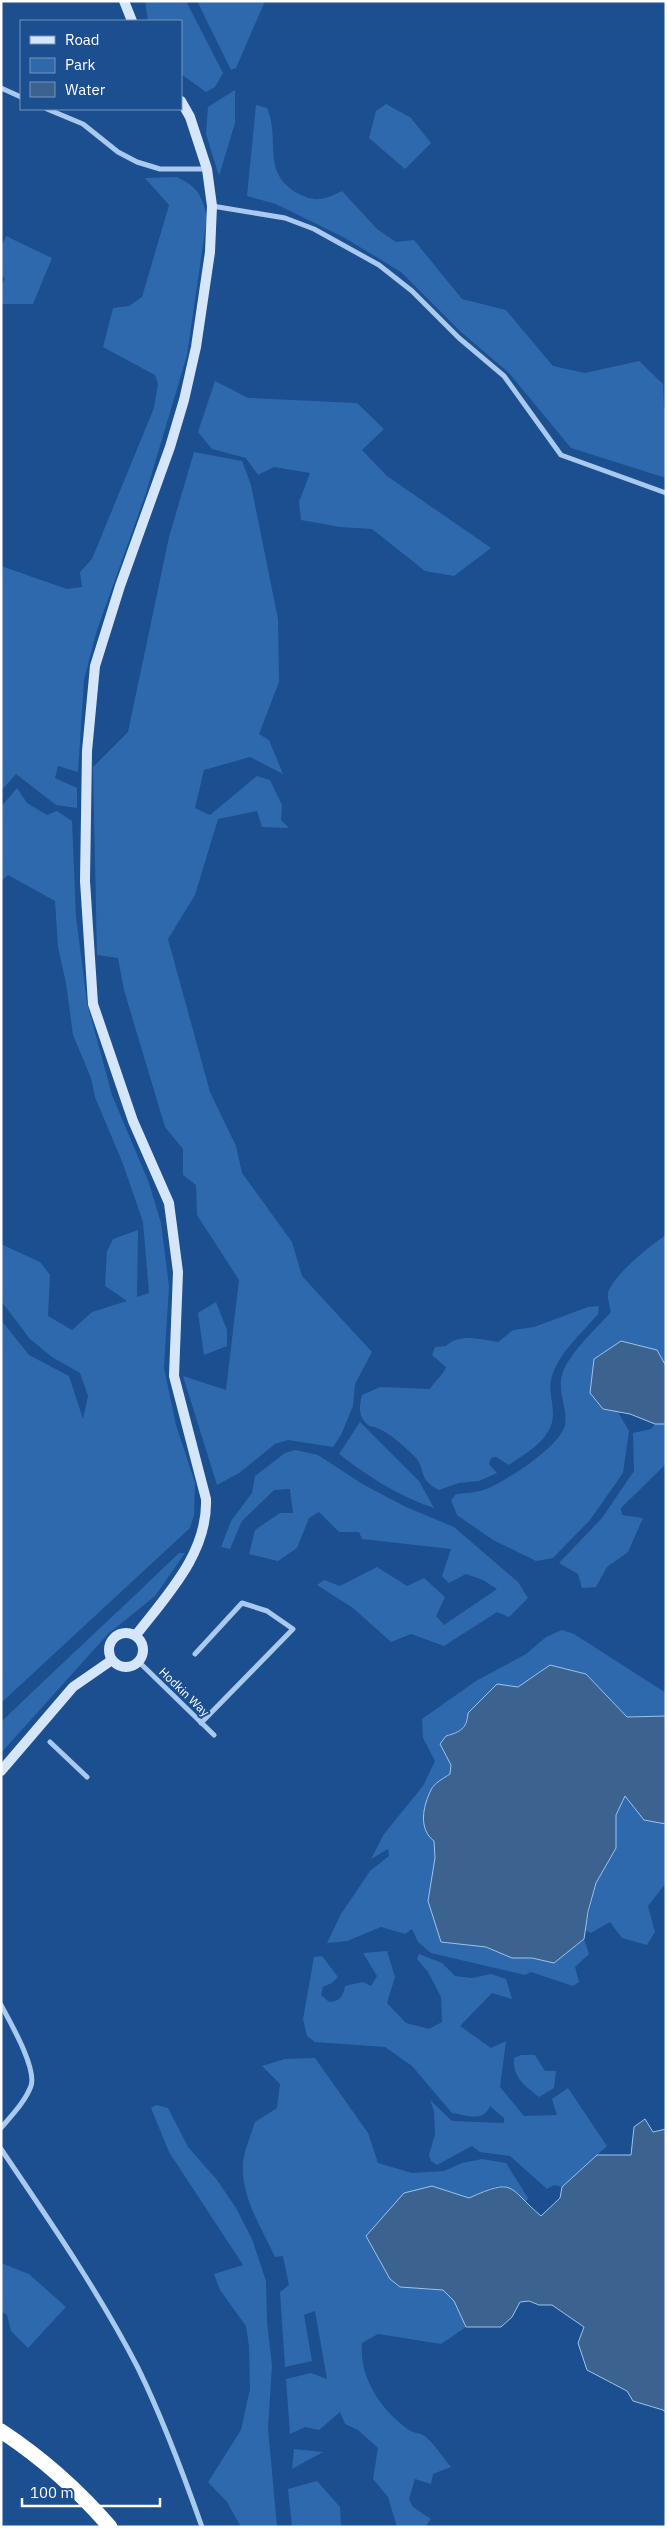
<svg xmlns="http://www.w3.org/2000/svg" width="667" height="2528" viewBox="0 0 667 2528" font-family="'IBM Plex Sans',sans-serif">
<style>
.green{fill:#2e69ad}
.water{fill:#3c6290;stroke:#9cc4f0}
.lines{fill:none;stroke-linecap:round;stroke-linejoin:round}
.street{stroke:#a9c9ee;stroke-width:5}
.secondary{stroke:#d6e6fa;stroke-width:10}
.highway{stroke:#fff;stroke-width:15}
.labels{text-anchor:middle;stroke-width:4;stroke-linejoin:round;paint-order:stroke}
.street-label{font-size:12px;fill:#fff;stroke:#1b4f8f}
</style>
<rect width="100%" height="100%" fill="#1b4f8f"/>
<!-- green -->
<path class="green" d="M145 1H186L223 73 215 87 206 92 181 74V21H148Z
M197 1H265L236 68 231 70Z
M235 90V123L219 176 206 134 208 107Z
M386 104 411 118 431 143 405 169 369 138 376 111Z
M256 105 267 108C281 140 260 173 299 194 315 203 327 199 342 191L377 229 396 242 414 240 462 299 506 310 553 366 585 373 639 361 663 384 664 408 666 410V478L571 448 509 373 461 332 401 272 345 238 276 204 247 196Z
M177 177C199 188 201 194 207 217L187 355 146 493 96 633 84 680 78 772 58 766 55 778 77 788V808L56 805 16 774 1 791V566L67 589 82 587 80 572 92 559 154 408 158 384 155 375 103 347 113 308 129 306 142 297 169 205 145 178Z
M6 236 52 258 33 304H1V285L5 279 1 275V247Z
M215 381 248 398 357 403 384 429 362 450 387 476 491 548 454 576 425 571 372 529 340 527 301 520 299 502 310 473 274 467 258 475 246 458 212 449 198 432Z
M194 452 242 461 251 485 278 619 279 682 259 734 269 740 283 774 250 757 204 770 195 808 210 815 257 776 270 780 282 805 281 820 289 828 262 827 257 811 218 819 195 895 168 939 210 1092 236 1146 242 1173 292 1242 302 1276 372 1352 355 1384 353 1406 341 1435 333 1447 288 1440 275 1444 239 1473 217 1485 183 1376 226 1390 239 1280 197 1215 196 1185 183 1175V1149L165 1127 124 990 118 958 97 955 93 767 128 732 169 537Z
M17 788 27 803 47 815 57 811 72 821 76 917 87 1003 112 1095 149 1183 161 1223 169 1286 164 1368 176 1425 195 1483 194 1515 190 1528 1 1703V1320L29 1355 69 1376 83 1419 88 1396 80 1373 52 1357 30 1339 1 1301V1244L40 1262 50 1275 48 1316 72 1330 92 1312 127 1301 105 1286 107 1251 113 1239 138 1230 137 1297 149 1293 143 1222 123 1164 95 1097 91 1078 73 1035 66 983 58 947 55 901 8 875 1 881V807Z
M666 1235V1366L657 1350 603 1409 618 1412 629 1431 623 1473 590 1520 553 1558 536 1561 493 1540 457 1515 451 1500 456 1494C465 1493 477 1493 486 1489 506 1481 560 1447 565 1425 568 1407 556 1390 563 1372 570 1352 597 1328 611 1312 610 1306 607 1298 608 1293 613 1275 651 1245 666 1235Z
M216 1302 227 1330V1346L204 1355 198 1313Z
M599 1306 598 1314C583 1332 561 1351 553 1373 547 1388 553 1399 553 1415 552 1440 527 1452 509 1465L496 1457 491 1458 489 1464 497 1473 479 1481 459 1483 439 1490C417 1479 426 1468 415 1457 405 1447 390 1433 377 1428 372 1426 368 1427 364 1421 358 1413 360 1404 362 1395L380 1387 430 1389C435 1380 443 1376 446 1367L432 1355 435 1347 446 1346C459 1333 480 1339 498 1342L513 1330 534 1327 588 1307Z
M360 1422 419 1481 434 1508C398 1496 369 1477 339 1454Z
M655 1424H666V1464L621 1508 622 1515 643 1518 628 1552 607 1567 596 1587 582 1588 578 1574 559 1563 602 1518 634 1471 633 1433 651 1429Z
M295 1450 318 1455 364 1485 406 1507 454 1527 518 1582 528 1598 509 1617 497 1612 444 1646 411 1634 391 1642 353 1608 317 1585 324 1580 340 1586 377 1567 407 1586 424 1578 445 1597 436 1616 444 1625 497 1589 483 1580 466 1574 449 1583 442 1576 451 1549 362 1539 359 1532H339L319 1512 309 1518 297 1548 278 1561 249 1554 255 1530 280 1513H293L290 1489 274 1490 242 1521 230 1549 221 1547 231 1521 252 1493 255 1476 285 1453Z
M179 1553H185L155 1596 108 1634 1 1753V1722C60 1665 120 1610 179 1553Z
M562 1630 574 1634 666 1693V1716L627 1717 586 1674 550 1665 467 1724 460 1732 446 1736 451 1765 450 1774 432 1788 435 1858 428 1901 468 1944 486 1947 512 1958H532L554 1963 584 1939 589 1954 575 1967 579 1982 573 1986 531 1972 525 1975 431 1953 418 1942 412 1929 405 1934 381 1927 347 1941 327 1943 341 1914 370 1871 389 1856 388 1849 371 1859 384 1834 423 1786 435 1761 423 1738 422 1719 476 1681 526 1654 546 1637Z
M625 1796 644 1820 666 1824V1883L648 1906 655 1932 647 1945 622 1938 610 1922 591 1933 585 1930 596 1883 616 1848V1815Z
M387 1951 395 1977 387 2003 406 2023 429 2029 442 2022 441 1997 428 1972 417 1959 419 1954 442 1963 455 1976 472 1978 491 1974 506 1979 512 1999 492 1993 460 2026 491 2048 506 2041 500 2087 524 2116 557 2115 552 2099 568 2088 607 2146 562 2187 554 2185 547 2189 510 2156 480 2152 472 2146 437 2165 431 2161 429 2155 435 2134 434 2111 430 2100 452 2121 504 2123V2118L490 2106C483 2123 467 2115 452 2113L412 2066 385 2047 315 2042 307 2036 303 2019 314 1957 322 1956 338 1977 332 1983 323 1987 321 1995 329 2002C340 2001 343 1997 345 1986L363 1982 371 1986 377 1976 363 1953Z
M521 2055H535L545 2071H556L554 2088 539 2097C526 2087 512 2077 514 2058Z
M315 2058 368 2133 378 2163 412 2173 444 2171 462 2163 482 2159 506 2163 528 2198 526 2202C503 2178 498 2185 469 2198L432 2186 400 2287 443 2290 454 2301 466 2327 441 2344 378 2334 362 2343C359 2378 381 2410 409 2430 413 2433 419 2433 423 2435 433 2441 443 2458 451 2467L433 2474 431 2484 415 2479 409 2499 413 2507 431 2519 425 2527H397L388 2497 373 2479 378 2448 358 2430 345 2424 340 2412 319 2430 305 2427 290 2434 286 2379 311 2373 327 2379 315 2311 304 2315 312 2361 285 2367 280 2292 289 2285 283 2256 275 2257C262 2229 240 2195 243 2162 245 2149 251 2134 255 2122L277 2108 280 2084 262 2066 285 2059Z
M156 2105 168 2108 188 2147 217 2180 236 2208 252 2239 266 2281 267 2322 272 2365 268 2428 277 2527H241L227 2502 208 2482 241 2430 250 2389 249 2346 246 2326 220 2290 214 2274 243 2265 169 2152 151 2108Z
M1 2263 29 2274 66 2307 28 2348 11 2331 7 2315 1 2311Z
M294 2449 323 2452 292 2469Z
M317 2481 340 2507 341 2527H292L288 2489Z"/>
<!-- water -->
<path class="water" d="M621 1341 657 1350 666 1366V1424H655L630 1414 603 1409 590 1393 594 1359Z
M550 1665 586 1674 627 1717 666 1716V1824L644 1820 625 1796 616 1815V1848L596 1883 588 1912 584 1939 554 1963 532 1958H512L486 1947 441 1942 428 1901 435 1858 434 1841C418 1829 423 1806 431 1790 434 1783 444 1778 450 1774L451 1765 440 1744 446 1736C460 1732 467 1729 468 1713L497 1684 518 1687Z
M645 2119 653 2132 666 2129V2413L663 2410 633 2401 627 2391 587 2370 578 2343 584 2327 552 2305H539L529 2301 520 2302 512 2317 501 2327H466L454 2301 443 2290 400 2287 390 2279 366 2236 404 2193 432 2186 469 2198C516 2177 507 2187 541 2216L560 2198 562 2187 597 2155H631L634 2127Z"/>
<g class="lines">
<!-- street -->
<path class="street" d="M1 88 21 97
M47 109 83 124 118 152 137 162 160 169H207
M212 206 285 218 314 229 379 265 412 291 459 338 504 376 561 455 666 493
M195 1654 242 1603 267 1611 293 1629 201 1723
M139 1662 214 1735
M50 1742 87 1777
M1 2005C10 2022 37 2068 31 2086 25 2102 11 2116 1 2128
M1 2149C49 2220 99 2292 138 2368 163 2419 183 2473 202 2527"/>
<!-- secondary -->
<path class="secondary" d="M124 1 132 21
M109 1650a17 17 0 1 1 34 0a17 17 0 1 1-34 0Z
M136 1635C167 1595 208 1553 206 1499L174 1376 178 1272 169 1203 133 1121 93 1004 85 881 87 751 95 666 120 586 170 447 184 400 196 347 210 252 212 206 207 169 190 117 181 101
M1 1771 73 1687 112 1660"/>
<!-- highway -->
<path class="highway" d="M1 2431C42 2458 78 2490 110 2527"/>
</g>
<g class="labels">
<!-- street labels -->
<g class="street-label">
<text transform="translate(184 1692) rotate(44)" y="4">Hodkin Way</text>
</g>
</g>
<!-- border -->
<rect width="667" height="2528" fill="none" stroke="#ffffff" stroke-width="5"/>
<!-- legend -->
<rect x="20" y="20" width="162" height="90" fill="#1b4f8f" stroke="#7695bc"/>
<rect x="30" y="36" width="25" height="8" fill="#d6e6fa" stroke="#7695bc"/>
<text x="65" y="45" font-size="15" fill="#ffffff">Road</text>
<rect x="30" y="58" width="25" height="15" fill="#2e69ad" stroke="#7695bc"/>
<text x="65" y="70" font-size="15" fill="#ffffff">Park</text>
<rect x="30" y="82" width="25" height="15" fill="#3c6290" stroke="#7695bc"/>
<text x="65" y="95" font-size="15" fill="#ffffff">Water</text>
<!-- scale -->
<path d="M22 2498v8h138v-8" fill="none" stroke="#ffffff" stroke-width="2.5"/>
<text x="30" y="2498" font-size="15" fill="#ffffff" stroke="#1b4f8f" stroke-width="4" paint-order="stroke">100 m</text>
</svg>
